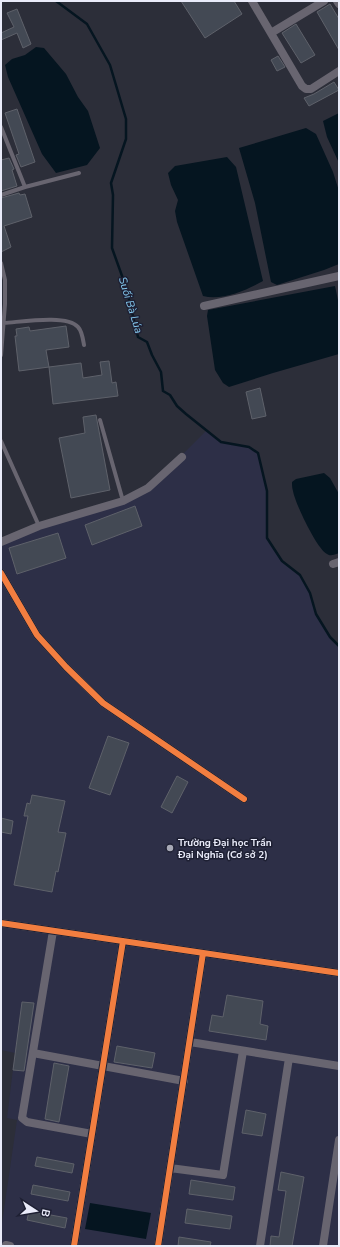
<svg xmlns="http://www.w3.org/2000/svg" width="340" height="1247" viewBox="0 0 340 1247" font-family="'Nunito Sans',sans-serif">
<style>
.built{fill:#2d2f47}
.water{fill:#051520}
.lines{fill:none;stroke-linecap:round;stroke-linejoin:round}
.stream{stroke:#051520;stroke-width:2.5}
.building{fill:#434954;stroke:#5e616a}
.service{stroke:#686570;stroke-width:4}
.minor{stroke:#686570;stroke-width:8}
.cycleway-casing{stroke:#1e2033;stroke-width:8}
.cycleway{stroke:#f27e40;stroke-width:6}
.poi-dot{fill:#a7a9b6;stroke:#1e2033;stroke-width:1.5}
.labels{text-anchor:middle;stroke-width:3;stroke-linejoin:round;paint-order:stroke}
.poi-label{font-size:10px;font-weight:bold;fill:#e9ebf9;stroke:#1e2033;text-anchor:start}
.water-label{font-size:11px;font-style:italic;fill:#85caf0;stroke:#1e2033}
</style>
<rect width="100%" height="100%" fill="#2c2e39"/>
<!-- built -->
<path class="built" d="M207 430 221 442 249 447 258 453 267 491V538L282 561 300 575 310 593 316 614 330 637 339 646V1246H1V1230L17 1120 7 1118 15 1053 1 1050V545L40 529 124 504 183 454Z"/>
<!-- water -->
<path class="water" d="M36 47 44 48 66 74 78 97 88 111 100 148 87 165 56 173 42 154 8 77 5 65 12 59 25 55Z
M339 113V163L327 137 323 121Z
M306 128 316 134 333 172 339 191V264L324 270 277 285 271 282 255 203 239 148Z
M227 157 236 167 263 281C247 290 222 301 203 296L177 222 175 211 178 200 171 185 168 173 175 166Z
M335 286 339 305V354L273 373 229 387 223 383 215 370 207 316 208 310Z
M324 473 330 478 339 494V553C335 554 331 557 327 554 317 549 295 503 293 491 292 488 292 485 292 482L296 479Z
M90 1203 151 1213 146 1239 85 1229Z"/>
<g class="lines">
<!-- stream -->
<path class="stream" d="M56 1 87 24 110 65 126 119V139L111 183 113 195 112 248 126 287 138 337 147 342 152 355 161 372 163 391 170 395 177 406 186 414 221 442 249 447 258 453 267 491V538L282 561 300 575 310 593 316 614 330 637 339 646"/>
</g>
<!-- building -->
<path class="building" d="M181 1H234L242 14 205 38Z
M330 4 339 19V50L317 12Z
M17 9 31 44 23 48 17 33 1 40V33L14 27 7 13Z
M296 24 315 55 301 63 282 33Z
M278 56 285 67 277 71 271 60Z
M334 82 339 90 309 106 304 98 314 94Z
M17 109 35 162 21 167 16 155 19 154 5 113Z
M9 158 14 169 12 170 17 186 1 191V160Z
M19 193 20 195 25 194 32 217 4 226 11 247 1 252V198Z
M66 326 69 347 46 350 49 367 19 371 15 336H17L16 329 29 327 30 331Z
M109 361 112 383 116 382 118 396 53 404 49 367 81 363 83 378 102 375 100 362Z
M260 388 266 416 252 419 246 392Z
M96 415 110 490 71 498 59 438 85 433 83 417Z
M135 506 142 526 92 545 85 525Z
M58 533 66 558 17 574 9 548Z
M108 736 129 743 110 795 89 788Z
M177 776 188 782 172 813 161 807Z
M32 795 65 801 58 832 66 833 58 872 56 871 52 892 14 885 28 816H24L27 803 30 804Z
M1 818 13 821 11 834 1 832Z
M227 995 263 1001 260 1024 268 1026 266 1040 209 1031 212 1015 223 1017Z
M22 1002 34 1003 24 1071 13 1070Z
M117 1046 155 1053 152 1068 114 1062Z
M54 1063 69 1066 59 1122 45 1119Z
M246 1110 266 1114 262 1136 242 1133Z
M37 1157 74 1164 72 1173 35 1166Z
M281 1172 304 1177 292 1246H270L271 1236 279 1237 286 1191 278 1190Z
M191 1180 235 1187 233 1200 189 1194Z
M33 1185 70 1192 68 1201 31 1194Z
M187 1209 232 1216 230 1229 185 1223Z
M29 1211 67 1218 65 1228 27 1220Z
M179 1237 211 1242 210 1246H178Z"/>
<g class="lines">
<!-- service -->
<path class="service" d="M1 127 25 187
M1 195 25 187 79 173
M1 263 5 280V304L1 355
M4 323C21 322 67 314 78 327 82 331 83 339 84 345
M100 420 123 501
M1 441 39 526"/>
<!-- minor -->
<path class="minor" d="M252 1 302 86 306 89H311L339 71
M337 1 339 4
M271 33 324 1
M204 306 339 276
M1 542 39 526 123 501 148 488 182 457
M333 564 339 562
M1 573 37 635 66 667 103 703 244 799
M1 923 339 973
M53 931 22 1118 27 1122 92 1134
M190 1042 289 1058
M33 1053 184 1081
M170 1168 223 1175 243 1051
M6 1245 10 1246
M74 1246 123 941
M158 1246 203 953
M260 1246 289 1058 339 1066
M323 1246 339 1140"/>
<defs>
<path id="cycleway" d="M1 573 37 635 66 667 103 703 244 799
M1 923 339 973
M74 1246 123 941
M158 1246 203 953"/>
</defs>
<!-- cycleway casing -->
<use href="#cycleway" class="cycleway-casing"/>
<!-- cycleway -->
<use href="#cycleway" class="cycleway"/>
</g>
<!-- markers -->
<circle class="poi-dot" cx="170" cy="848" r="4"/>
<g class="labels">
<!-- poi labels -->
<g class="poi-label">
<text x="178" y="846">Trường Đại học Trần<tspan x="178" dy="12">Đại Nghĩa (Cơ sở 2)</tspan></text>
</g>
<!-- water labels -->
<g class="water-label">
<text transform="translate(131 305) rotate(73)" y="4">Suối Bà Lúa</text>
</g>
</g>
<!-- border -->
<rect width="340" height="1247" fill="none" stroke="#e9ebf9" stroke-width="4"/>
<!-- north arrow -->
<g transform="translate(36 1211) rotate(102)" stroke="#1e2033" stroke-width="3" paint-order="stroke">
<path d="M0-3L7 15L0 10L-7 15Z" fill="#e9ebf9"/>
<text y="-6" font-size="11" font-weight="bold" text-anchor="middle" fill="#e9ebf9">B</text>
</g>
</svg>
